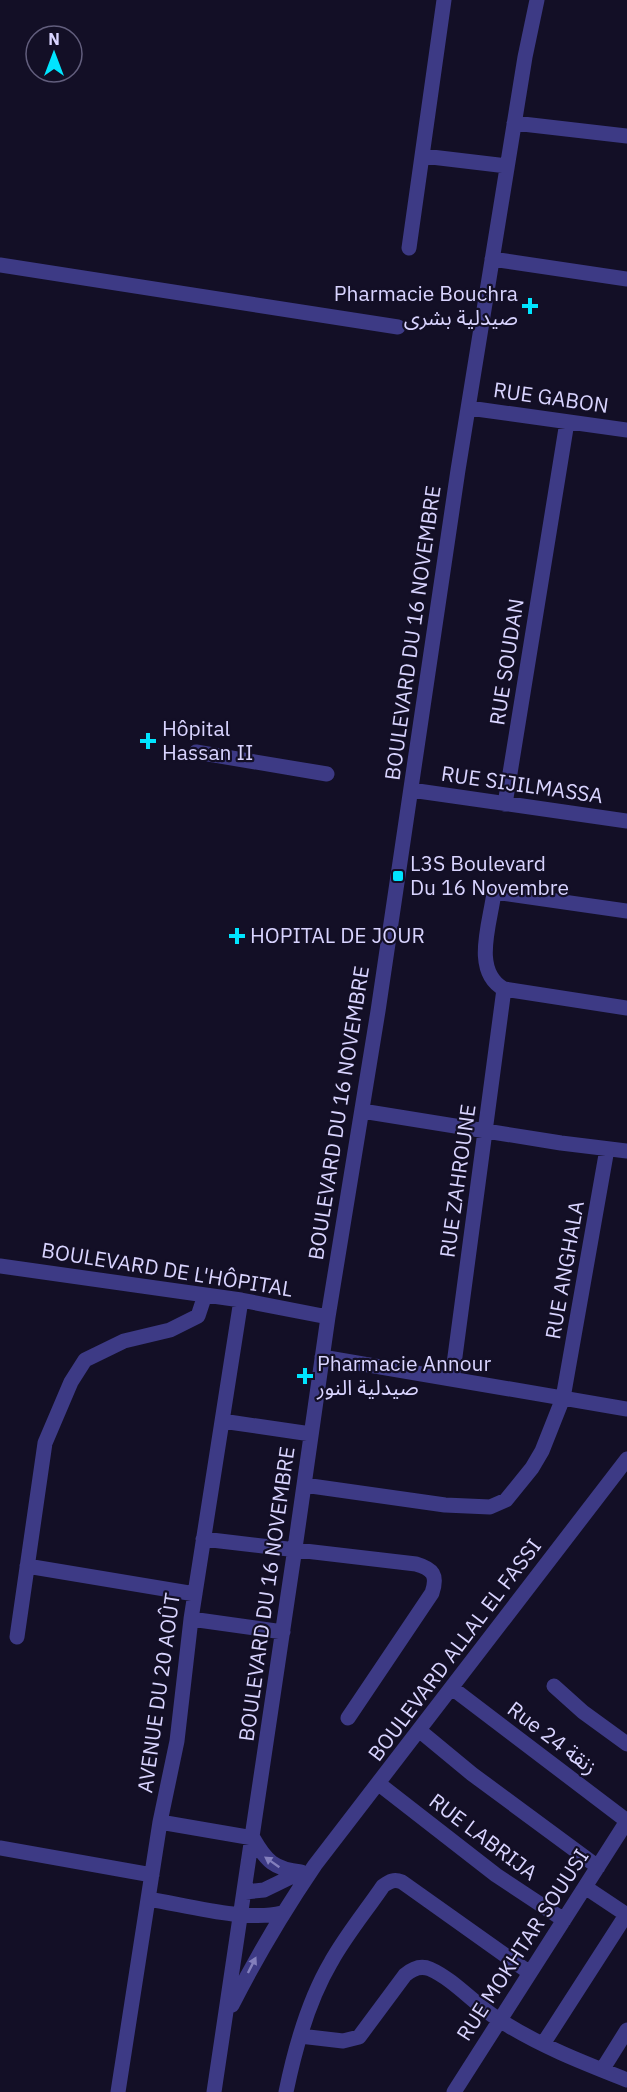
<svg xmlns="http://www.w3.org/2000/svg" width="627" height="2092" viewBox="0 0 627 2092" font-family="'IBM Plex Sans','Noto Sans Arabic',sans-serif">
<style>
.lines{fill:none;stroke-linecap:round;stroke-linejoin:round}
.minor{stroke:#3d3a85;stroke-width:15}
.oneway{fill:#837fbc}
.poi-dot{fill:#00e5ff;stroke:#130f26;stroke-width:2}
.labels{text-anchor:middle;stroke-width:4.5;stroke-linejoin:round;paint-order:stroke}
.poi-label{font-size:21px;fill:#d9d4ff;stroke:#130f26;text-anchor:start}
.street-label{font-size:21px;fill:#d9d4ff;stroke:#130f26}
</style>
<rect width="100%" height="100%" fill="#130f26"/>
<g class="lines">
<!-- minor -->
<path class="minor" d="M514 123 627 136
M423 156 507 166
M409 248 444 0
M492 259 627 279
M0 265 398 327
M469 408 627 430
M196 752 327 774
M411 790 627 821
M505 804 567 422
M627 911 494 892C491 921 471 971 504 989L627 1008
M362 1111 561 1143 627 1151
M0 1266 241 1300 328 1317
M322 1357 627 1409
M452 1379 504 989
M222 1421 311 1434
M304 1485 445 1505 490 1507 506 1500 532 1468 542 1451 563 1398 607 1149
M203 1539 416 1564C433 1569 438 1575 432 1593L348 1718
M27 1566 195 1594
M191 1619 283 1632
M17 1637 45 1443 71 1382 85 1360 124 1341 170 1330 198 1316 205 1295
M554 1686 583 1712 627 1744
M452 1688 627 1821
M420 1731 472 1774 598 1867
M379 1784 496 1875 564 1920
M160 1822 253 1838C266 1861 274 1869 301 1872
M0 1848 152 1875
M585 1887 627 1915
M245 1892 264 1890 301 1872
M148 1899C186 1905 246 1922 282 1913
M232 2005C258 1954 283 1912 315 1865L627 1459
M300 2036 343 2041 359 2037 405 1975C412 1969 421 1965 430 1969 455 1980 477 2007 501 2021 540 2046 584 2063 627 2080
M543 2044 626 1915
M602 2070 627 2030
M118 2092 160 1822 177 1741 191 1619 241 1300
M214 2092 295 1548 328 1317 378 1011 458 470 525 57 537 0
M286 2092C295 2048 308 2001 331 1962 346 1935 366 1911 383 1886 390 1881 394 1879 402 1882L530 1973
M454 2092 627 1821"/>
</g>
<!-- one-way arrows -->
<defs><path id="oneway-solid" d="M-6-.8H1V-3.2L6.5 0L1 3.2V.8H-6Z" transform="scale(1.5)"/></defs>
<g class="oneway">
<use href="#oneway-solid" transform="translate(272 1862) rotate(-145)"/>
<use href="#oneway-solid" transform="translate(252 1965) rotate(-63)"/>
</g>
<!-- markers -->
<g class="poi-dot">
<path d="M527 297h6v6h6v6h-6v6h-6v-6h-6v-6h6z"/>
<path d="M145 732h6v6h6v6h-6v6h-6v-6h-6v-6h6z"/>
<rect x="392" y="870" width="12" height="12" rx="3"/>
<path d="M234 927h6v6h6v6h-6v6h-6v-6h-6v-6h6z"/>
<path d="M302 1367h6v6h6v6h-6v6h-6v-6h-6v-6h6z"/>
</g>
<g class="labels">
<!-- poi labels -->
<g class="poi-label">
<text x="518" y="301" text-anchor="end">Pharmacie Bouchra<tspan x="518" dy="24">صيدلية بشرى</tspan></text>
<text x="162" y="736">Hôpital<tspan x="162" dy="24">Hassan II</tspan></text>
<text x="410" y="871">L3S Boulevard<tspan x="410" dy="24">Du 16 Novembre</tspan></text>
<text x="250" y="943">HOPITAL DE JOUR</text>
<text x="317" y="1371">Pharmacie Annour<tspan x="317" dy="24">صيدلية النور</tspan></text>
</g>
<!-- street labels -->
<g class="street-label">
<text transform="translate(551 398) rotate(8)" y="7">RUE GABON</text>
<text transform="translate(413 633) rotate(-82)" y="7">BOULEVARD DU 16 NOVEMBRE</text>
<text transform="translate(507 662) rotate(-81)" y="7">RUE SOUDAN</text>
<text transform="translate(522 785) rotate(8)" y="7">RUE SIJILMASSA</text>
<text transform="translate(339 1113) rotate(-81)" y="7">BOULEVARD DU 16 NOVEMBRE</text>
<text transform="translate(458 1181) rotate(-82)" y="7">RUE ZAHROUNE</text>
<text transform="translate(167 1270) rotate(9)" y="7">BOULEVARD DE L'HÔPITAL</text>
<text transform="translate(565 1270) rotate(-80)" y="7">RUE ANGHALA</text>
<text transform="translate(267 1594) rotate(-82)" y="7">BOULEVARD DU 16 NOVEMBRE</text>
<text transform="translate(455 1650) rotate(-53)" y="7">BOULEVARD ALLAL EL FASSI</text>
<text transform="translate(159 1693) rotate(-82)" y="7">AVENUE DU 20 AOÛT</text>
<text transform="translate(552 1738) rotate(37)" y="7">Rue 24 زنقة</text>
<text transform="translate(483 1837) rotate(37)" y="7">RUE LABRIJA</text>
<text transform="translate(523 1945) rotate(-57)" y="7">RUE MOKHTAR SOUUSI</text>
</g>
</g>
<!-- north arrow -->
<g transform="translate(54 54)"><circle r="28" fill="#130f26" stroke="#625e7d" stroke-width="1.5"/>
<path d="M0-4.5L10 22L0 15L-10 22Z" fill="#00e5ff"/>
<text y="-9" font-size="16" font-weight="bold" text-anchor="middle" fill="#d9d4ff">N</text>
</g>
</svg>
